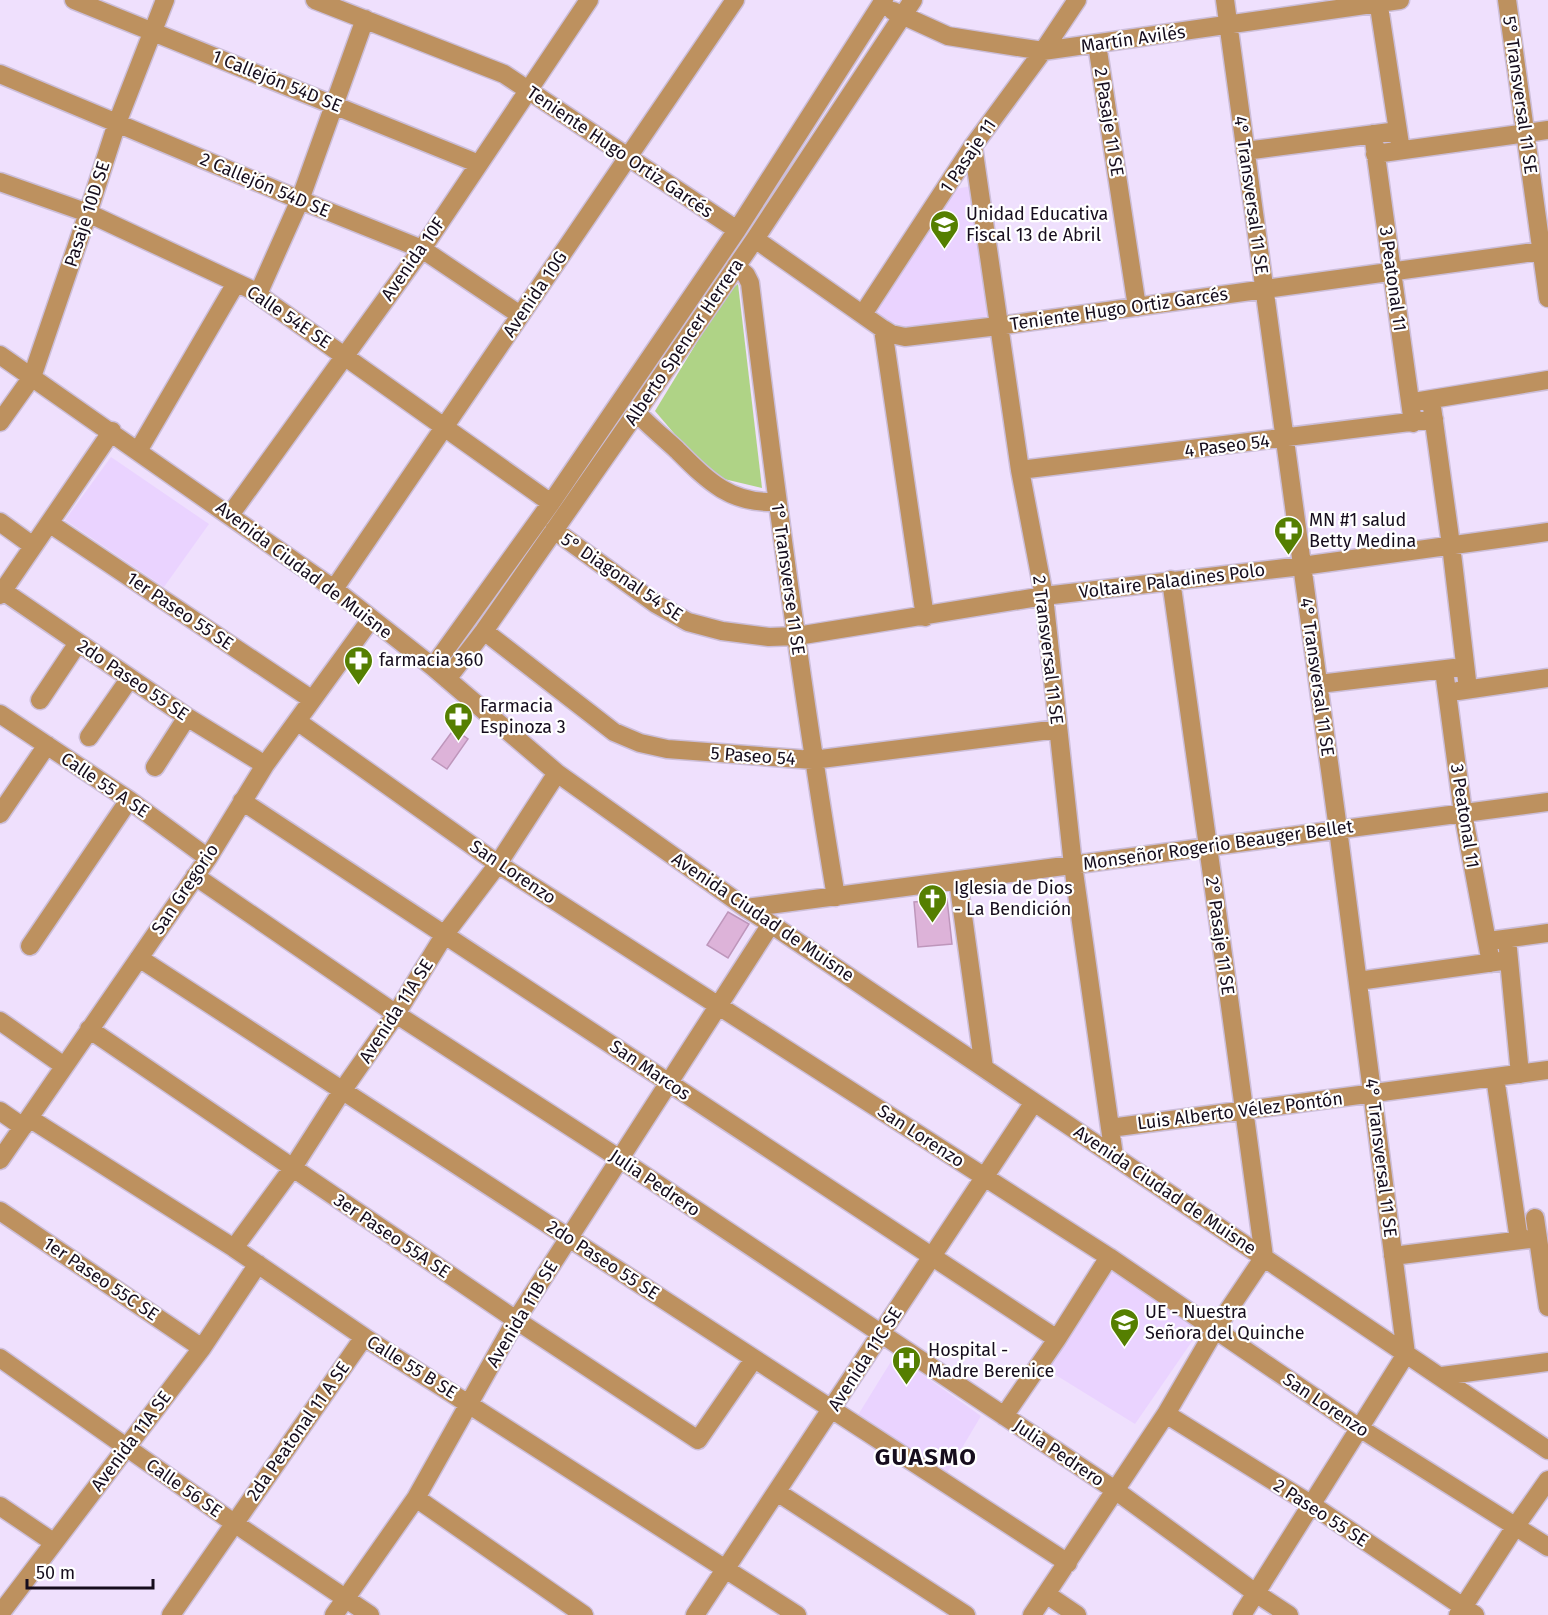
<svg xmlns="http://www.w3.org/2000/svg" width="1548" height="1615" viewBox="0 0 1548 1615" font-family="'Fira Sans',sans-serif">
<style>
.built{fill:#ead3ff}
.green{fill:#afd386}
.building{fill:#ddb3d9;stroke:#be96bb;stroke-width:1.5}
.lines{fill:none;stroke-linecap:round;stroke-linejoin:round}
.minor-casing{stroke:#ccbed9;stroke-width:21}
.minor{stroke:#bd915f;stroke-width:18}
.labels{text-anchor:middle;stroke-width:4.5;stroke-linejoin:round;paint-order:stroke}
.street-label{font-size:18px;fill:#160d1d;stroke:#fff}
.poi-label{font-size:18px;fill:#160d1d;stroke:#fff;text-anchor:start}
.district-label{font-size:24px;font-weight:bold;letter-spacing:1.5px;fill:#160d1d;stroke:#fff}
</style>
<rect width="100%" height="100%" fill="#efe0fd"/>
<!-- built -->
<path class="built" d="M971 186 989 317 911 328 880 319 871 310 950 190Z
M111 457 209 524 164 587 65 520Z
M1114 1268 1202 1327 1135 1424 1046 1369Z
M895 1355 981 1416 947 1473 858 1415Z"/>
<!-- green -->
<path class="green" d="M738 284 762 488 724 479 701 465 655 411 727 293Z"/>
<!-- building -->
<path class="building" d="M454 729 468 739 447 769 432 759Z
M947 899 952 944 918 947 914 902Z
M728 912 749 924 728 958 707 945Z"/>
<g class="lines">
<defs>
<path id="minor" d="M74 0 479 164
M315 0 504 74 737 230
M1225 0 1338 829 1406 1354 1242 1615
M1378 0 1400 144
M1507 0 1548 298
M893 11 948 36 1043 51 1400 0
M1097 44 1137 307
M0 74 300 200 422 249 520 315
M1373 134 1413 423
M973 146 1020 470 1044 596 1073 865 1114 1156
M1245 151 1398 131
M1375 154 1548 130
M0 182 88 213 250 289 551 503
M755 239 883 329 891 334 905 337 998 326 1548 250
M736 266 746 275 750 283C775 488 802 693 836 897
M258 294 300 200 365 19
M863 314 973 146 1043 51 1077 0
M883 329 925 617
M0 355 334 589 433 667 557 773 746 908 771 924 1548 1450
M1431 400 1451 545 1468 689
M1420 401 1548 380
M642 418C653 429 665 439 677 450 708 481 730 504 777 502
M0 422 32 377 88 213 117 123 165 0
M138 451 236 283
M1020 470 1434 419
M230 515 422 249 589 0
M0 522 33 546
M49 523 311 699
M554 530 656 604 688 622 722 631 769 637 797 636 1044 596 1302 566 1548 532
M1171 580C1201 806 1235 1031 1264 1257
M334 589 735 0
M3 591 187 717 265 765
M0 595 112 431
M484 631 614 732 640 743 667 749 813 760 1058 729
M433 667 551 503 737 230 884 0
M1444 670 1463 813 1491 963
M447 679 484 631 636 413 755 239 913 0
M1319 684 1454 668
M1458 691 1548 678
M40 700 78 643
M0 714 129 800 208 858
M297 721 498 864 1109 1257 1358 1427 1548 1547
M89 737 130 678
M155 767 187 717
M242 801 1057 1339
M0 814 47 745
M195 876 396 1014 620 1159 1115 1490 1257 1594 1289 1615
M958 880 984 1068
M746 908 1548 802
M1507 939 1520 1074
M1496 940 1548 933
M30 946 129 800
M139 958 1068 1563
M1358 981 1509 960
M0 1021 64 1066
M89 1029 516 1320 698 1440 754 1359
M1495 1077 1519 1240
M0 1111 23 1127
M29 1118 234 1248 364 1337 797 1615
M1110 1128 1548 1070
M0 1160 208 858 265 765 371 619
M0 1211 202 1348
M1535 1218 1548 1307
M234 1248 292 1169 342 1091 396 1014 445 934 498 864 557 773
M1393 1256 1538 1238
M0 1358 234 1523 370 1615
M1442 1376 1548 1362
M1166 1414 1312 1505 1475 1615
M1004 1416 1057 1339 1109 1257
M777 1492 966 1615
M416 1498 584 1615
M0 1506 53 1542
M1046 1594 1077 1615
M0 1614 202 1348 258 1264
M171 1615 364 1337
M334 1615 416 1498 516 1320 771 924
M695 1615 1034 1102
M1032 1615 1166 1414 1215 1330 1264 1257
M1458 1615 1515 1527 1548 1480"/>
</defs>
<!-- minor casing -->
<use href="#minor" class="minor-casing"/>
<!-- minor -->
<use href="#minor" class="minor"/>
</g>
<!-- icons -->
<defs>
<symbol id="school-pin" viewBox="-11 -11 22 30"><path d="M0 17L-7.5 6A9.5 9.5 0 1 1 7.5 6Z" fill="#557f01" stroke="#fff"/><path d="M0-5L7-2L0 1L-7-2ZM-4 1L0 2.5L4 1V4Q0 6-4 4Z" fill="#fff"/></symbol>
<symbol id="pharmacy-pin" viewBox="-11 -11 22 30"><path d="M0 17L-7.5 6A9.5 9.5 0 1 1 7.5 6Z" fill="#557f01" stroke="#fff"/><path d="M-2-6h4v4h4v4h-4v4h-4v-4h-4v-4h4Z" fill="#fff"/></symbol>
<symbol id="church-pin" viewBox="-11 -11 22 30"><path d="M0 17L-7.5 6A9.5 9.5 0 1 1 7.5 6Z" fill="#557f01" stroke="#fff"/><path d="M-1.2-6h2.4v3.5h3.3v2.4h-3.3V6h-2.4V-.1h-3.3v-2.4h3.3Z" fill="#fff"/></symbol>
<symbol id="hospital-pin" viewBox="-11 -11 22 30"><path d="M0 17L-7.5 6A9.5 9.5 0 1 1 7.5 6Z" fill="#557f01" stroke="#fff"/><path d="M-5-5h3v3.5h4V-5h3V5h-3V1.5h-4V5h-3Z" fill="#fff"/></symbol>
</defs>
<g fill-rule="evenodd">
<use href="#school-pin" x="928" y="208" width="33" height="45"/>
<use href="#pharmacy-pin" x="1272" y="514" width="33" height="45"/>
<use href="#pharmacy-pin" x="342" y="644" width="33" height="45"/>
<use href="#pharmacy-pin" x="442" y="700" width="33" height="45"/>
<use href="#church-pin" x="916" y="882" width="33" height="45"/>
<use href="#school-pin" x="1108" y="1306" width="33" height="45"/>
<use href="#hospital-pin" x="890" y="1344" width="33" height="45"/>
</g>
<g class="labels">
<!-- street labels -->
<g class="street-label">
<text transform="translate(1133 39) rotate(-8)" y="6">Martín Avilés</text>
<text transform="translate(277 81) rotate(22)" y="6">1 Callejón 54D SE</text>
<text transform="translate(1520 95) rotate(82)" y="6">5° Transversal 11 SE</text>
<text transform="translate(1109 122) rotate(81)" y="6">2 Pasaje 11 SE</text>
<text transform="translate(620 152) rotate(34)" y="6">Teniente Hugo Ortiz Garcés</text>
<text transform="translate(968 156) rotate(-56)" y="6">1 Pasaje 11</text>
<text transform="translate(265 185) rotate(23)" y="6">2 Callejón 54D SE</text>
<text transform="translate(1251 195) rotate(82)" y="6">4° Transversal 11 SE</text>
<text transform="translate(87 214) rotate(-72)" y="6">Pasaje 10D SE</text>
<text transform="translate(413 259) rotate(-55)" y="6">Avenida 10F</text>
<text transform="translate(1393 279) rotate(82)" y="6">3 Peatonal 11</text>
<text transform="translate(535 294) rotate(-56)" y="6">Avenida 10G</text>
<text transform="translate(1119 309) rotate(-8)" y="6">Teniente Hugo Ortiz Garcés</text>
<text transform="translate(289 317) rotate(34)" y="6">Calle 54E SE</text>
<text transform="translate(684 342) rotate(-56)" y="6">Alberto Spencer Herrera</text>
<text transform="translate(1227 446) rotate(-7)" y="6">4 Paseo 54</text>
<text transform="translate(304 570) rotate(37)" y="6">Avenida Ciudad de Muisne</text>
<text transform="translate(622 577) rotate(34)" y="6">5° Diagonal 54 SE</text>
<text transform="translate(788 579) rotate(82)" y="6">1° Transverse 11 SE</text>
<text transform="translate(1172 581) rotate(-7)" y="6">Voltaire Paladines Polo</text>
<text transform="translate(180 611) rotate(34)" y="6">1er Paseo 55 SE</text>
<text transform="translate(1048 650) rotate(83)" y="6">2 Transversal 11 SE</text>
<text transform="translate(1317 677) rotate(82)" y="6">4° Transversal 11 SE</text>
<text transform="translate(133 680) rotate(34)" y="6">2do Paseo 55 SE</text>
<text transform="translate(753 756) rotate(4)" y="6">5 Paseo 54</text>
<text transform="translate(105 785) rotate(34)" y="6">Calle 55 A SE</text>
<text transform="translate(1465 816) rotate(81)" y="6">3 Peatonal 11</text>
<text transform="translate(1218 845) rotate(-8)" y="6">Monseñor Rogerio Beauger Bellet</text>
<text transform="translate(513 872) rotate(34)" y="6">San Lorenzo</text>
<text transform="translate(185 889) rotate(-56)" y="6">San Gregorio</text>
<text transform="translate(763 917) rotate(34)" y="6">Avenida Ciudad de Muisne</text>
<text transform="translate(1220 936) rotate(82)" y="6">2° Pasaje 11 SE</text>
<text transform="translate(396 1011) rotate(-57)" y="6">Avenida 11A SE</text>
<text transform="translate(650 1070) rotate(34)" y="6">San Marcos</text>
<text transform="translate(1240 1111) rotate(-7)" y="6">Luis Alberto Vélez Pontón</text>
<text transform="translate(921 1136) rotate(33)" y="6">San Lorenzo</text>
<text transform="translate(1381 1158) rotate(83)" y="6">4° Transversal 11 SE</text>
<text transform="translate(655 1183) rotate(34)" y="6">Julia Pedrero</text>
<text transform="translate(1165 1190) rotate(34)" y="6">Avenida Ciudad de Muisne</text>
<text transform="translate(392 1236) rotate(34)" y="6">3er Paseo 55A SE</text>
<text transform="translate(603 1260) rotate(33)" y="6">2do Paseo 55 SE</text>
<text transform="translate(101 1279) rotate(34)" y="6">1er Paseo 55C SE</text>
<text transform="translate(522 1314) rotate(-59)" y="6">Avenida 11B SE</text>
<text transform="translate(865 1359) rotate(-57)" y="6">Avenida 11C SE</text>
<text transform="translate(412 1367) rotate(32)" y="6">Calle 55 B SE</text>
<text transform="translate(1326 1405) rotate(34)" y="6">San Lorenzo</text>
<text transform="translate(298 1431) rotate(-55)" y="6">2da Peatonal 11 A SE</text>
<text transform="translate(131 1441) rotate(-53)" y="6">Avenida 11A SE</text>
<text transform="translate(1059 1453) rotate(34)" y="6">Julia Pedrero</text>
<text transform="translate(184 1488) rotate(35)" y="6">Calle 56 SE</text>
<text transform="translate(1321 1513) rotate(33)" y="6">2 Paseo 55 SE</text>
</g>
<!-- poi labels -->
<g class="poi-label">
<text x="966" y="220">Unidad Educativa<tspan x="966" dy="21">Fiscal 13 de Abril</tspan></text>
<text x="1309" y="526">MN #1 salud<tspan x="1309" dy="21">Betty Medina</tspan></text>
<text x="379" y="666">farmacia 360</text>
<text x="480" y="712">Farmacia<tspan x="480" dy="21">Espinoza 3</tspan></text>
<text x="954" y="894">Iglesia de Dios<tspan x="954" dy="21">- La Bendición</tspan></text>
<text x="1145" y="1318">UE - Nuestra<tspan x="1145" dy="21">Señora del Quinche</tspan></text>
<text x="928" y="1356">Hospital -<tspan x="928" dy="21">Madre Berenice</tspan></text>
</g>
<!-- district labels -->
<g class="district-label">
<text x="926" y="1465">GUASMO</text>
</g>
</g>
<!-- scale -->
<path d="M27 1579v9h126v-9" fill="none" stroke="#160d1d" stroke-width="3"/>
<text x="36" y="1579" font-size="18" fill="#160d1d" stroke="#ffffff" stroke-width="4.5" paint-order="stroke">50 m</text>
</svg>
